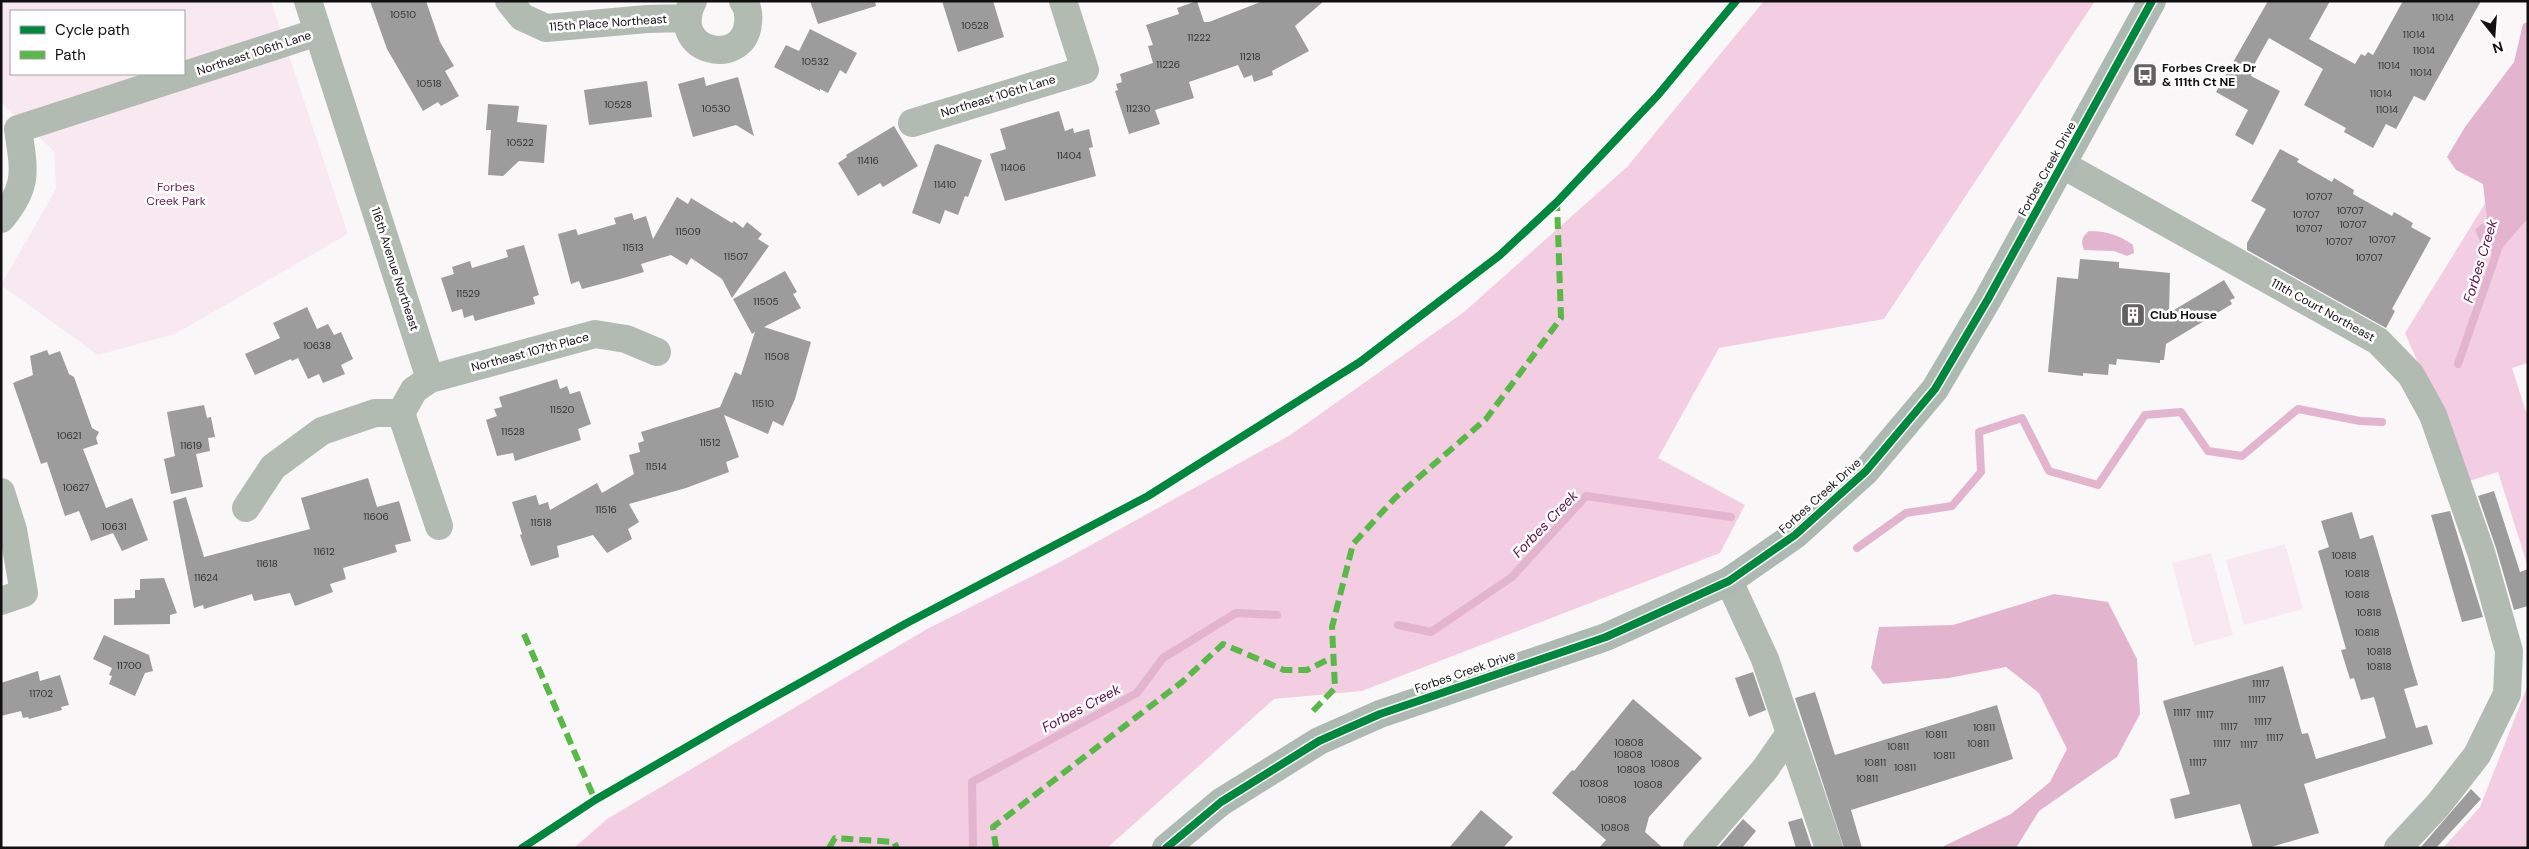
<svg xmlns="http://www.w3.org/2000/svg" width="2529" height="849" viewBox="0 0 2529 849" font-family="'DM Sans',sans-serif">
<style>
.green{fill:#f8e9f1;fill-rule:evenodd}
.forest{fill:#f3cde2}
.water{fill:#e2b4cd}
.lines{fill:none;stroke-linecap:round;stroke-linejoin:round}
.stream{stroke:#e2b4cd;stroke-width:8}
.building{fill:#9d9c9d}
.street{stroke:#b1bbb2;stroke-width:28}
.secondary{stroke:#aebab1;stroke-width:28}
.quiet{stroke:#58b947;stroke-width:6;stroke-dasharray:12 6;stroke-linecap:butt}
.cycleway-casing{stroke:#fff;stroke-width:11}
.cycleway{stroke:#00873e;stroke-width:8}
.labels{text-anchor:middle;stroke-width:5;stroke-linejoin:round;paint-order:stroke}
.number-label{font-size:10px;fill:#343233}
.street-label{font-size:12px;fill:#110f10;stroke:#fff}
.poi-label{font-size:12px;font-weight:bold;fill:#110f10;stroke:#fff;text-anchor:start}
.park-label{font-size:12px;fill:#6c2051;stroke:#fff}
.water-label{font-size:14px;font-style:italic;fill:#5b0e41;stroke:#fff}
</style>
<rect width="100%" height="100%" fill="#f9f7f8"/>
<!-- green -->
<path class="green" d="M271 1 348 234 175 334 98 355 1 285 56 189 54 151 1 103V2ZM11 11H184V74H11Z
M2285 544 2303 609 2244 625 2226 560Z
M2211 553 2233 635 2194 646 2172 563Z"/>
<!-- forest -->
<path class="forest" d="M1764 1H2095L1884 319 1719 348 1658 458 1745 505 1720 553 1362 691 1274 699 1107 848H574L607 819 927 629 1062 561 1292 434 1464 312 1627 167Z
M2528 134V363L2512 368 2528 418V567L2498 472 2469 481 2405 333Z
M2528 685V848H2443L2480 807Z"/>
<!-- water -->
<path class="water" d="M2528 22V218L2497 254 2483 248 2475 230 2487 219 2483 184 2456 170 2447 157 2465 127 2514 62 2523 24Z
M2089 231C2106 231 2119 235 2133 245L2134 253 2127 256 2114 251 2084 250C2081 241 2081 238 2089 231Z
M2054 594 2108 602 2137 659 2140 714 2117 757 2039 811 2016 848H1944V846L2011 814 2050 782 2067 749 2039 693 2006 667 1949 678 1883 684 1871 668 1879 627 1953 625Z"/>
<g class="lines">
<!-- stream -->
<path class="stream" d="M2458 364 2499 246
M1857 548 1906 513 1952 506 1981 472 1979 432 2022 418 2049 471 2098 485 2145 415 2181 412 2208 451 2242 456 2298 409 2360 421 2382 422
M1398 625 1431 632 1512 577 1586 496 1731 517
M973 848 972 782 1137 693 1163 658 1236 613 1277 615"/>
</g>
<!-- building -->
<path class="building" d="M370 1H426L440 42 454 66 445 71 459 96 441 106 438 102 423 111 387 49Z
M810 1H875L876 6 818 24Z
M942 1H993L1004 37 958 52Z
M1197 1 1204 22H1209L1263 1H1324L1295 26 1309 51 1272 71 1273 75 1254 82 1252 75 1244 78 1238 65 1189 82 1194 98 1155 110 1160 124 1129 134 1115 91 1118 90 1116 84 1122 82 1120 74 1153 63 1148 46 1153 45 1146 25 1179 14 1177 8Z
M2268 1H2330L2309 39 2355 64 2361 54 2365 56 2368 52 2373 55 2403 1H2481L2425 101 2414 96 2396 129 2386 124 2373 148 2344 132 2346 128 2304 105 2323 69 2269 38 2250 72 2252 73 2251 76 2280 91 2253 145 2235 135 2248 110 2216 92Z
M810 29 857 53 846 74 840 70 828 93 820 89V91L774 67 786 45 799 51Z
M704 77 706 86 738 77 754 136 736 125 693 137 678 84Z
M647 81 652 117 589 125 584 90Z
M488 104 519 106 517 122 547 125 544 163 519 161 503 176 488 175 491 130H486Z
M1059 111 1065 131 1073 128 1074 133 1089 129 1093 147 1089 148 1096 176 1005 201 990 154 1006 149 1000 129Z
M894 126 918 166 883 187 880 183 858 196 838 163 847 157 846 155Z
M938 144 982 160 968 197 965 196 958 215 945 210 940 224 912 213 935 145Z
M2280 149 2299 159 2297 162 2332 182 2334 178 2354 190 2353 194 2392 216 2394 212 2413 223 2411 227 2431 238 2392 309 2395 311 2386 328 2247 250V243L2266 209 2251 201Z
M677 197 688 204 691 198 732 223 734 221 743 228 747 222 762 234 758 239 769 246 732 298 722 279 691 258 687 265 671 255 641 264 644 272 620 279 582 289 579 281 571 284 558 234 576 229 578 235 616 224 614 218 632 213 634 220 646 216 653 239Z
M524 245 539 295 533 297 535 304 475 321 473 315 464 318 462 309 452 312 441 278 454 274 452 267 470 261 472 268 508 257 506 250Z
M2080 259 2119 262V268L2170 273 2169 313 2224 280 2235 298 2230 300 2232 304 2166 344 2164 360H2160V363L2117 359 2116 365 2109 364 2108 375 2083 373V376L2048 372 2057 277 2078 279Z
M785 271 797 292 793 294 801 308 764 327 811 342 795 399 783 426 773 421 768 434 724 415 739 457 726 462 729 472 686 488 629 504 639 522 628 529 632 539 607 553 593 535 557 546 559 557 531 566 520 535 522 534 512 502 536 495 539 505 548 502 550 510 597 483 602 493 634 474 629 455 640 452 638 443 644 441 641 432 720 407 735 372 741 375 755 332 752 334 733 299Z
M307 307 317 329 328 324 334 335 341 332 353 359 341 365 345 374 323 383 319 374 308 379 298 358 292 361 291 359 255 375 245 354 280 338 273 323Z
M47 350 49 355 60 351 69 374 74 377 92 428 99 432 96 438 98 444 83 449 106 508 132 498 148 540 122 551 113 533 91 541 79 511 65 516 47 462 41 464 13 383 33 375 30 356Z
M557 379 560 389 567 386 570 394 580 391 591 424 578 429 581 440 515 461 513 453 497 456 486 420 497 416 494 409 502 407 499 397Z
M204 405 207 418 211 417 215 437 208 438 210 451 196 454 203 487 171 494 164 459 175 456 167 412Z
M368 478 377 507 399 501 411 541 395 545 397 552 343 568 346 579 330 584 333 592 295 606 290 593 254 601 252 594 204 609 203 605 194 608 173 501 186 497 204 557 310 529 301 498Z
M2494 491 2520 572 2528 569V606L2514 610 2496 548 2478 496Z
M2450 511 2483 617 2462 622 2431 515Z
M2352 512 2360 539 2373 535 2418 685 2404 689 2416 728 2427 725 2433 744 2304 784 2319 833 2268 848H2253L2240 804 2175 819 2170 799 2190 794 2163 701 2283 666 2302 734 2308 733 2316 759 2386 738 2374 697 2361 700 2354 678 2350 679 2341 650 2346 649 2318 551 2329 547 2321 521Z
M164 578 177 613 170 615V624L114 625V599L135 598V590H140V579Z
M104 635 149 655 153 671 145 673 135 696 109 684 112 676 109 675 112 668 93 659Z
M38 671 40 681 60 675 69 705 61 707 62 710 29 719 28 717 23 718 21 711 1 716V683Z
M1753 672 1766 710 1749 717 1735 678Z
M1815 692 1835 755 1997 705 2013 759 1851 810 1862 848H1844L1795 698Z
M1633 699 1702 758 1649 817 1645 832 1663 848H1599L1606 840 1552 793 1572 770 1574 771Z
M2471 789 2481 799 2436 848H2420Z
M1481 810 1513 837 1503 848H1449Z
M1802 818 1812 848H1796L1788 822Z
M1743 819 1756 831 1742 848H1718Z"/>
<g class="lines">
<!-- street -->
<path class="street" d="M308 1 430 379 414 390 401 413 439 526
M509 1 522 17 546 28 647 19 688 18
M693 1C667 52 744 69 748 23 749 15 748 7 743 1
M912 123 1085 70 1063 1
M18 129 318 32
M2063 165 2378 341 2411 375 2433 415 2481 552 2509 651 2507 694 2477 755 2438 805 2398 848
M1 219C29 186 24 170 18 129
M430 379 595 334 626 339 657 352
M1 492 13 530 24 593 1 601
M246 508 273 467 322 431 375 413H401
M1790 733 1829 848
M1697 848 1765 769 1790 733 1765 659 1729 581"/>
<!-- secondary -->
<path class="secondary" d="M1166 848 1221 802 1319 741 1380 714 1606 637 1729 581 1795 535 1866 471 1935 389 1988 299 2152 1"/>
<!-- quiet -->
<path class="quiet" d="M524 634 595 800
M1313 711 1335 688 1332 627 1353 544 1395 498 1486 419 1561 318 1557 202
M829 848 835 838 894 842 897 848
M996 848 993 827 1182 682 1223 644 1284 670H1307L1333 657"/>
<defs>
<path id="cycleway" d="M522 848 595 800 730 722 905 624 1148 496 1360 362 1500 255 1557 202 1658 95 1736 1
M1166 848 1221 802 1319 741 1380 714 1606 637 1729 581 1795 535 1866 471 1935 389 1988 299 2152 1"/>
</defs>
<!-- cycleway casing -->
<use href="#cycleway" class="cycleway-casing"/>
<!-- cycleway -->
<use href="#cycleway" class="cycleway"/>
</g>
<!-- icons -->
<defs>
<symbol id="bus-square" viewBox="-11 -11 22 22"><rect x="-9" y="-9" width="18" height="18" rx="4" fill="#626061" stroke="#fff"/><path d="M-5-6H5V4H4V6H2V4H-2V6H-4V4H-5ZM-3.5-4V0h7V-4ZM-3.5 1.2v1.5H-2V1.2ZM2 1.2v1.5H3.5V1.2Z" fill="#fff"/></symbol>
<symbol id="building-square" viewBox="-11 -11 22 22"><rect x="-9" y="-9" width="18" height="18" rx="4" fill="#626061" stroke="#fff"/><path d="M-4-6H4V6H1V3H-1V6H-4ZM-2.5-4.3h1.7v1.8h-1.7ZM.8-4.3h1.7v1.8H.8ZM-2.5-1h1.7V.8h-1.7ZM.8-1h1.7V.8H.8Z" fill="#fff"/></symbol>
</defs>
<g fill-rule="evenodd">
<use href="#bus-square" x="2131" y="61" width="28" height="28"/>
<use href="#building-square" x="2119" y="301" width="28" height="28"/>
</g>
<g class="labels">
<!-- number labels -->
<g class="number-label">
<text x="403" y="18">10510</text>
<text x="2443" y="21">11014</text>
<text x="975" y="29">10528</text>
<text x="2414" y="38">11014</text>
<text x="1199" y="41">11222</text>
<text x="2424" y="54">11014</text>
<text x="1250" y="60">11218</text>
<text x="815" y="65">10532</text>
<text x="1168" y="68">11226</text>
<text x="2389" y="69">11014</text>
<text x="2421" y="76">11014</text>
<text x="429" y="87">10518</text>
<text x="2381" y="97">11014</text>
<text x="618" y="108">10528</text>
<text x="716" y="112">10530</text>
<text x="1138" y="112">11230</text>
<text x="2387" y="113">11014</text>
<text x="520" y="146">10522</text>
<text x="1069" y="159">11404</text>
<text x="868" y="164">11416</text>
<text x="1013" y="171">11406</text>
<text x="945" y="188">11410</text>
<text x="2319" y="200">10707</text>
<text x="2350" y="214">10707</text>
<text x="2306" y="218">10707</text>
<text x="2353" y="228">10707</text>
<text x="2309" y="232">10707</text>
<text x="688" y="235">11509</text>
<text x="2382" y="243">10707</text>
<text x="2339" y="245">10707</text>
<text x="633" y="251">11513</text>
<text x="736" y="260">11507</text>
<text x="2369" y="261">10707</text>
<text x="468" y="297">11529</text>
<text x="766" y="305">11505</text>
<text x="317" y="349">10638</text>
<text x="777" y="360">11508</text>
<text x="763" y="407">11510</text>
<text x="562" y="413">11520</text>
<text x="513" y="435">11528</text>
<text x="69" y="439">10621</text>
<text x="710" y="446">11512</text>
<text x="191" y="449">11619</text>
<text x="656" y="470">11514</text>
<text x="76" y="491">10627</text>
<text x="606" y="513">11516</text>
<text x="376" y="520">11606</text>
<text x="541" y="526">11518</text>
<text x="114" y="530">10631</text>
<text x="324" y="555">11612</text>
<text x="2344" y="559">10818</text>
<text x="267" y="567">11618</text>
<text x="2357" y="577">10818</text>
<text x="206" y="581">11624</text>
<text x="2357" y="598">10818</text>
<text x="2369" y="616">10818</text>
<text x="2367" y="636">10818</text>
<text x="2379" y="655">10818</text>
<text x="129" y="669">11700</text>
<text x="2379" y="670">10818</text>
<text x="2261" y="687">11117</text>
<text x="41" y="697">11702</text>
<text x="2257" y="703">11117</text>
<text x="2182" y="716">11117</text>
<text x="2205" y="718">11117</text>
<text x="2263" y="725">11117</text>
<text x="2229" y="730">11117</text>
<text x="1984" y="731">10811</text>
<text x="1936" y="738">10811</text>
<text x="2275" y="741">11117</text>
<text x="1629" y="746">10808</text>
<text x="1978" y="747">10811</text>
<text x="2222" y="747">11117</text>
<text x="2249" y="748">11117</text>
<text x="1898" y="750">10811</text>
<text x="1628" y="758">10808</text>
<text x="1944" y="759">10811</text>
<text x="1875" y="766">10811</text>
<text x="2198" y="766">11117</text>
<text x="1665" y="767">10808</text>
<text x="1905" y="771">10811</text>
<text x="1631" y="773">10808</text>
<text x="1867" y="782">10811</text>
<text x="1594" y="787">10808</text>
<text x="1648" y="788">10808</text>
<text x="1612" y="803">10808</text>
<text x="1615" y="831">10808</text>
</g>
<!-- street labels -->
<g class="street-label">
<text transform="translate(608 23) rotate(-4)" y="4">115th Place Northeast</text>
<text transform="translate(254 53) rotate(-18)" y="4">Northeast 106th Lane</text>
<text transform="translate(998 96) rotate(-17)" y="4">Northeast 106th Lane</text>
<text transform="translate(2047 169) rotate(-61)" y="4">Forbes Creek Drive</text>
<text transform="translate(395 269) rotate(72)" y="4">116th Avenue Northeast</text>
<text transform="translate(2323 310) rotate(29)" y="4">111th Court Northeast</text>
<text transform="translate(530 352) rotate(-15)" y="4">Northeast 107th Place</text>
<text transform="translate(1820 496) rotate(-42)" y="4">Forbes Creek Drive</text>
<text transform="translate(1465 672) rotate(-19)" y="4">Forbes Creek Drive</text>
</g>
<!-- poi labels -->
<g class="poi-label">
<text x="2162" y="72">Forbes Creek Dr<tspan x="2162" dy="14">&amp; 111th Ct NE</tspan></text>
<text x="2150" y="319">Club House</text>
</g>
<!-- park labels -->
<g class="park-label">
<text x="176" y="191">Forbes<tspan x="176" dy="14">Creek Park</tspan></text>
</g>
<!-- water labels -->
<g class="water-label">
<text transform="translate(2480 261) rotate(-73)" y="5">Forbes Creek</text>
<text transform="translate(1545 524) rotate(-46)" y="5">Forbes Creek</text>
<text transform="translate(1081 708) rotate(-28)" y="5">Forbes Creek</text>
</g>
</g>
<!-- border -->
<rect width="2529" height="849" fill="none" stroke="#110f10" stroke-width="5"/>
<!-- legend -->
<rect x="10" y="10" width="175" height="65" fill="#ffffff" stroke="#a09f9f"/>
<rect x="20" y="26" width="25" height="8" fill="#00873e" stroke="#a09f9f"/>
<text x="55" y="35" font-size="15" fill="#110f10">Cycle path</text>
<rect x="20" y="51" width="25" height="8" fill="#58b947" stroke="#a09f9f"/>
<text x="55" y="60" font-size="15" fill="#110f10">Path</text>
<!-- north arrow -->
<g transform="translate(2494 35) rotate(163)" stroke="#ffffff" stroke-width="4" paint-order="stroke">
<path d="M0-4L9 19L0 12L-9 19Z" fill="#110f10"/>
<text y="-8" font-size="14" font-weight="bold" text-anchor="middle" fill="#110f10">N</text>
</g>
</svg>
